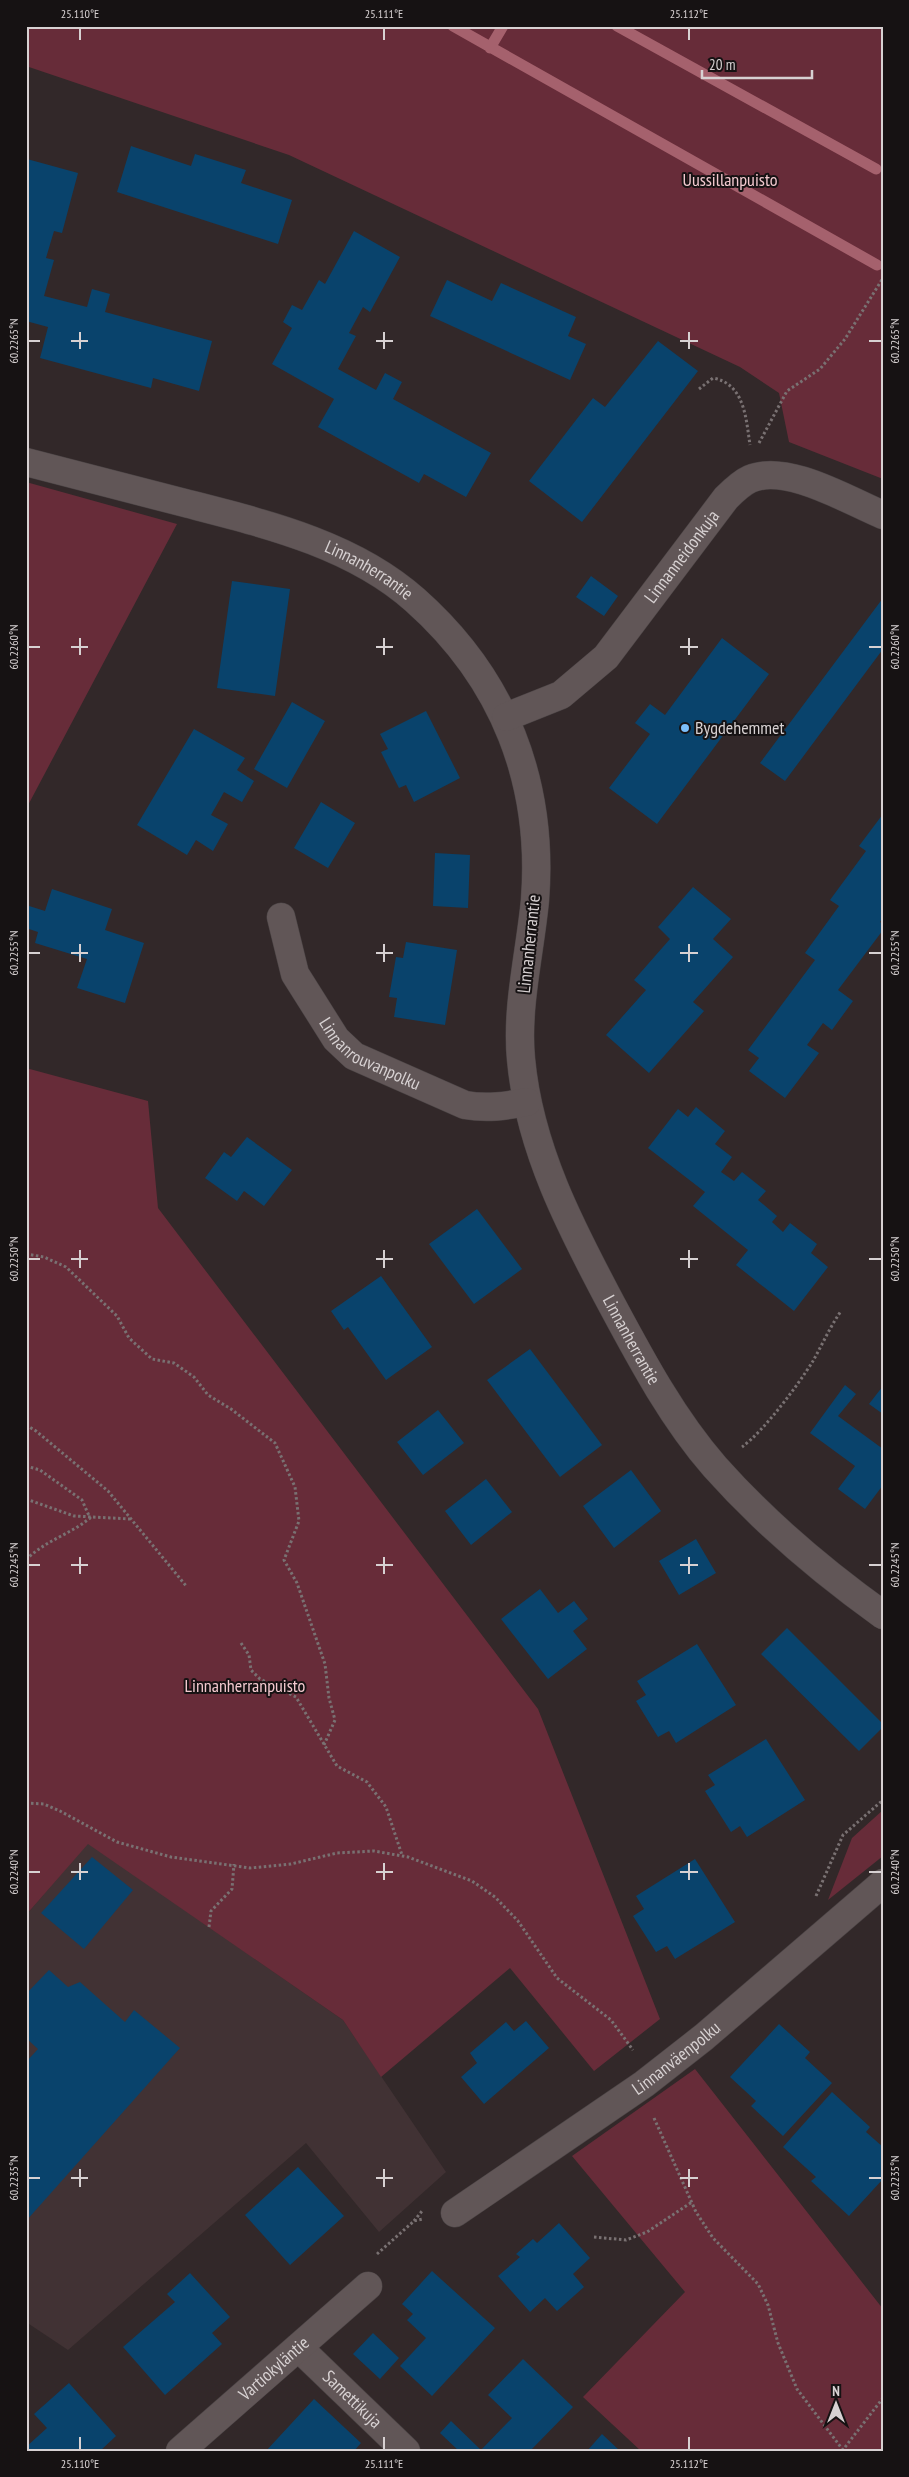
<svg xmlns="http://www.w3.org/2000/svg" width="909" height="2477" viewBox="0 0 909 2477" font-family="'PT Sans Narrow',sans-serif">
<style>
.built{fill:#413234}
.green{fill:#672c39}
.lines{fill:none;stroke-linecap:round;stroke-linejoin:round}
.stream{stroke:#a5616d;stroke-width:11}
.building{fill:#09436c}
.minor-casing{stroke:#4a4344;stroke-width:29}
.path{stroke:#797172;stroke-width:3;stroke-dasharray:2.5 2.5;stroke-linecap:butt}
.minor{stroke:#615657;stroke-width:28}
.ticks{fill:none;stroke:#d7d1d2;stroke-width:2}
.poi-dot{fill:#7bbef9;stroke:#161213;stroke-width:2}
.labels{text-anchor:middle;stroke-width:4;stroke-linejoin:round;paint-order:stroke}
.park-label{font-size:18px;fill:#f3c9cf;stroke:#161213}
.street-label{font-size:18px;fill:#d7d1d2;stroke:#161213}
.poi-label{font-size:18px;fill:#d7d1d2;stroke:#161213;text-anchor:start}
.neatline{fill:none;stroke:#d7d1d2;stroke-width:2}
.ticks-label{font-size:12px;text-anchor:middle;fill:#d7d1d2}
</style>
<rect width="100%" height="100%" fill="#322829"/>
<!-- built -->
<path class="built" d="M88 1843 343 2020 446 2172 379 2232 306 2143 68 2350 26 2322V1915Z"/>
<!-- green -->
<path class="green" d="M26 26H883V479L789 442 779 393 740 367 289 155 26 66Z
M26 482 177 524 26 809Z
M26 1068 148 1101 158 1208 538 1709 660 2019 594 2071 510 1968 381 2077 343 2020 88 1844 26 1915Z
M883 1810V1856L828 1900 852 1838Z
M695 2069 883 2309V2451H641L583 2397 685 2292 572 2156Z"/>
<g class="lines">
<!-- stream -->
<path class="stream" d="M453 26 877 265
M617 26 876 169
M490 48 503 26"/>
</g>
<!-- building -->
<path class="building" d="M131 146 191 166 195 154 246 170 241 183 292 200 278 244 117 192Z
M27 159 78 173 62 233 54 231 46 258 54 260 44 296 87 307 92 289 110 294 105 312 212 341 199 391 153 378 151 388 40 358 48 327 26 321Z
M354 231 400 257 370 312 363 307 349 333 356 336 338 369 376 390 385 373 402 382 393 399 491 453 466 497 424 474 419 483 318 427 334 399 272 364 292 328 283 322 292 305 302 310 319 280 325 284Z
M447 280 492 301 501 283 576 317 568 336 586 344 570 380 430 316Z
M658 341 698 371 582 522 529 481 593 398 605 407Z
M591 576 618 596 604 616 576 597Z
M232 581 290 589 275 696 217 688Z
M883 598V649L785 781 760 763Z
M722 638 769 674 657 824 609 788 650 734 635 723 650 704 665 715Z
M292 702 325 721 287 788 254 769Z
M426 711 460 778 414 802 406 785 399 788 381 752 388 749 380 734Z
M194 729 245 758 237 770 254 781 242 802 224 792 211 815 228 824 213 851 196 840 187 855 137 825Z
M321 802 355 823 328 868 294 848Z
M883 814V918L880 922 883 924V930L838 990 853 1001 832 1030 823 1023 807 1045 819 1053 785 1098 749 1071 759 1058 748 1050 815 960 805 953 839 906 830 900 866 851 859 846Z
M435 853 470 855 468 908 433 906Z
M693 887 731 919 713 939 733 957 693 1002 704 1011 649 1073 606 1035 646 990 634 980 670 939 658 927Z
M52 889 112 909 105 930 144 943 125 1003 77 988 87 959 35 943 38 932 26 928V905L45 911Z
M406 942 457 950 445 1025 394 1017 397 998 389 997 396 957 403 958Z
M696 1107 725 1131 715 1144 732 1157 721 1172 734 1181 742 1172 766 1191 758 1200 777 1216 772 1222 783 1232 790 1223 817 1244 811 1253 828 1267 794 1311 736 1265 748 1250 693 1206 705 1192 648 1148 678 1109 688 1117Z
M247 1137 292 1170 264 1206 244 1191 237 1201 205 1178 224 1152 231 1157Z
M477 1209 522 1269 474 1304 429 1244Z
M381 1276 432 1347 386 1380 348 1327 344 1330 331 1311Z
M530 1349 602 1445 560 1477 487 1380Z
M845 1385 856 1394 838 1416 883 1449V1485L865 1509 838 1489 855 1466 810 1433Z
M883 1386V1414L869 1404Z
M438 1410 464 1443 423 1475 397 1442Z
M631 1470 661 1511 614 1548 583 1506Z
M486 1479 512 1512 471 1545 445 1511Z
M696 1539 716 1573 679 1595 659 1561Z
M540 1589 558 1613 574 1601 588 1619 573 1631 587 1649 548 1679 501 1619Z
M787 1628 883 1724V1727L859 1751 761 1654Z
M697 1644 736 1705 676 1743 669 1731 658 1737 636 1701 646 1695 637 1681Z
M766 1739 805 1800 747 1837 740 1826 731 1832 705 1791 715 1785 708 1775Z
M92 1857 133 1890 84 1949 41 1913Z
M695 1859 735 1922 675 1959 667 1946 656 1952 633 1916 644 1909 636 1896Z
M49 1970 68 1987 80 1982 125 2022 134 2010 180 2048 26 2221V2062L38 2049 26 2038V1994Z
M526 2021 549 2048 484 2104 461 2077 477 2063 470 2053 506 2022 514 2031Z
M779 2024 810 2052 805 2058 832 2083 783 2136 751 2106 756 2101 730 2077Z
M832 2092 870 2127 866 2132 883 2147V2179L849 2216 811 2181 816 2177 783 2147Z
M298 2167 344 2216 290 2265 245 2215Z
M559 2223 590 2258 573 2274 584 2287 557 2311 545 2298 530 2312 498 2276 520 2257 516 2254 533 2239 537 2243Z
M432 2271 495 2328 432 2396 400 2366 426 2338 407 2320 413 2314 402 2304Z
M190 2273 230 2317 212 2333 222 2344 165 2395 123 2347 175 2302 167 2294Z
M373 2333 399 2358 380 2379 353 2354Z
M523 2359 573 2407 530 2451H459L440 2433 451 2421 481 2450 512 2418 488 2395Z
M69 2383 116 2436 100 2451H26V2447L47 2428 34 2414Z
M314 2399 361 2443 354 2451H266Z
M602 2434 620 2451H587Z"/>
<g class="lines">
<defs>
<g id="minor">
<path id="s1" d="M26 462C78 475 129 489 181 502 262 523 351 543 415 600 504 679 544 782 535 900 530 953 516 1007 521 1059 529 1148 571 1228 612 1305 642 1361 673 1419 715 1467 764 1522 823 1572 883 1615"/>
<path id="s2" d="M506 717 561 695 606 657 726 498C733 491 741 483 750 479 787 463 849 501 883 515"/>
<path id="s3" d="M281 917 295 974 336 1039 354 1056 465 1105C487 1109 505 1106 527 1102"/>
<path id="s4" d="M455 2213 644 2084 704 2037 883 1883"/>
<path id="s5" d="M299 2348 406 2451"/>
<path id="s6" d="M180 2451 368 2286"/>
</g>
</defs>
<!-- minor casing -->
<use href="#minor" class="minor-casing"/>
<!-- path -->
<path class="path" d="M699 389 713 378C745 384 746 419 750 445
M759 443 787 391 820 369 845 339 883 278
M26 1254 44 1257 66 1267 117 1316 129 1338 152 1359 174 1363 194 1377 208 1395 231 1409 275 1443 295 1487 299 1521 284 1560 297 1583 325 1664 329 1698 335 1720 324 1745
M26 1425 36 1431 108 1491 187 1587
M742 1447C764 1431 798 1385 813 1361 822 1345 830 1327 841 1311
M26 1466 40 1470 82 1500 90 1518C71 1534 44 1541 26 1560
M26 1499 74 1516 130 1519
M241 1643 249 1655 251 1670 260 1679 296 1697 337 1766 367 1782 386 1807 402 1855
M26 1803 44 1804 60 1811 117 1842 171 1857 250 1868 291 1864 337 1853 374 1851 408 1857 472 1881 495 1897 518 1921 557 1978 611 2020 633 2050
M816 1896 843 1835 883 1800
M209 1927 211 1911 232 1889 234 1864
M654 2118 696 2212 713 2238 758 2284 768 2305 778 2343 797 2389 843 2450
M414 2221 422 2211
M594 2237 626 2240 647 2232 692 2202
M377 2254 414 2221 423 2219
M842 2451 883 2398"/>
<!-- minor -->
<use href="#minor" class="minor"/>
</g>
<!-- ticks -->
<path class="ticks" d="M80 28V40M384 28V40M689 28V40M80 332V349M384 332V349M689 332V349M28 341H40M71 341H88M376 341H393M680 341H698M869 341H882M80 638V655M384 638V655M689 638V655M28 647H40M71 647H88M376 647H393M680 647H698M869 647H882M80 944V962M384 944V962M689 944V962M28 953H40M71 953H88M376 953H393M680 953H698M869 953H882M80 1250V1268M384 1250V1268M689 1250V1268M28 1259H40M71 1259H88M376 1259H393M680 1259H698M869 1259H882M80 1557V1574M384 1557V1574M689 1557V1574M28 1565H40M71 1565H88M376 1565H393M680 1565H698M869 1565H882M80 1863V1880M384 1863V1880M689 1863V1880M28 1872H40M71 1872H88M376 1872H393M680 1872H698M869 1872H882M80 2169V2187M384 2169V2187M689 2169V2187M28 2178H40M71 2178H88M376 2178H393M680 2178H698M869 2178H882M80 2437V2450M384 2437V2450M689 2437V2450"/>
<!-- markers -->
<circle class="poi-dot" cx="685" cy="728" r="5"/>
<g class="labels">
<!-- park labels -->
<g class="park-label">
<text x="730" y="186">Uussillanpuisto</text>
<text x="245" y="1692">Linnanherranpuisto</text>
</g>
<!-- street labels -->
<g class="street-label">
<text dy="6" stroke="none"><textPath href="#s2" startOffset="244">Linnanneidonkuja</textPath></text>
<text dy="6" stroke="none"><textPath href="#s1" startOffset="361">Linnanherrantie</textPath></text>
<text transform="translate(529 944) rotate(-84)" y="6">Linnanherrantie</text>
<text dy="6" stroke="none"><textPath href="#s3" startOffset="172">Linnanrouvanpolku</textPath></text>
<text dy="6" stroke="none"><textPath href="#s1" startOffset="1216">Linnanherrantie</textPath></text>
<text dy="6" stroke="none"><textPath href="#s4" startOffset="270">Linnanväenpolku</textPath></text>
<text dy="6" stroke="none"><textPath href="#s6" startOffset="125">Vartiokyläntie</textPath></text>
<text dy="6" stroke="none"><textPath href="#s5" startOffset="74">Samettikuja</textPath></text>
</g>
<!-- poi labels -->
<g class="poi-label">
<text x="695" y="734">Bygdehemmet</text>
</g>
</g>
<!-- border -->
<rect width="909" height="2477" fill="none" stroke="#161213" stroke-width="55"/>
<!-- north arrow -->
<g transform="translate(836 2404)" stroke="#161213" stroke-width="4" paint-order="stroke">
<path d="M0-4L9 19L0 12L-9 19Z" fill="#d7d1d2"/>
<text y="-8" font-size="14" font-weight="bold" text-anchor="middle" fill="#d7d1d2">N</text>
</g>
<!-- scale -->
<path d="M702 70v8h110v-8" fill="none" stroke="#d7d1d2" stroke-width="2.5"/>
<text x="709" y="70" font-size="15" fill="#d7d1d2" stroke="#161213" stroke-width="4" paint-order="stroke">20 m</text>
<rect x="28" y="28" width="854" height="2422" class="neatline"/>
<g class="ticks-label">
<text x="80" y="18">25.110°E</text>
<text x="384" y="18">25.111°E</text>
<text x="689" y="18">25.112°E</text>
<text transform="translate(14 341) rotate(-90)" y="4">60.2265°N</text>
<text transform="translate(895 341) rotate(-90)" y="4">60.2265°N</text>
<text transform="translate(14 647) rotate(-90)" y="4">60.2260°N</text>
<text transform="translate(895 647) rotate(-90)" y="4">60.2260°N</text>
<text transform="translate(14 953) rotate(-90)" y="4">60.2255°N</text>
<text transform="translate(895 953) rotate(-90)" y="4">60.2255°N</text>
<text transform="translate(14 1259) rotate(-90)" y="4">60.2250°N</text>
<text transform="translate(895 1259) rotate(-90)" y="4">60.2250°N</text>
<text transform="translate(14 1565) rotate(-90)" y="4">60.2245°N</text>
<text transform="translate(895 1565) rotate(-90)" y="4">60.2245°N</text>
<text transform="translate(14 1872) rotate(-90)" y="4">60.2240°N</text>
<text transform="translate(895 1872) rotate(-90)" y="4">60.2240°N</text>
<text transform="translate(14 2178) rotate(-90)" y="4">60.2235°N</text>
<text transform="translate(895 2178) rotate(-90)" y="4">60.2235°N</text>
<text x="80" y="2468">25.110°E</text>
<text x="384" y="2468">25.111°E</text>
<text x="689" y="2468">25.112°E</text>
</g>
</svg>
